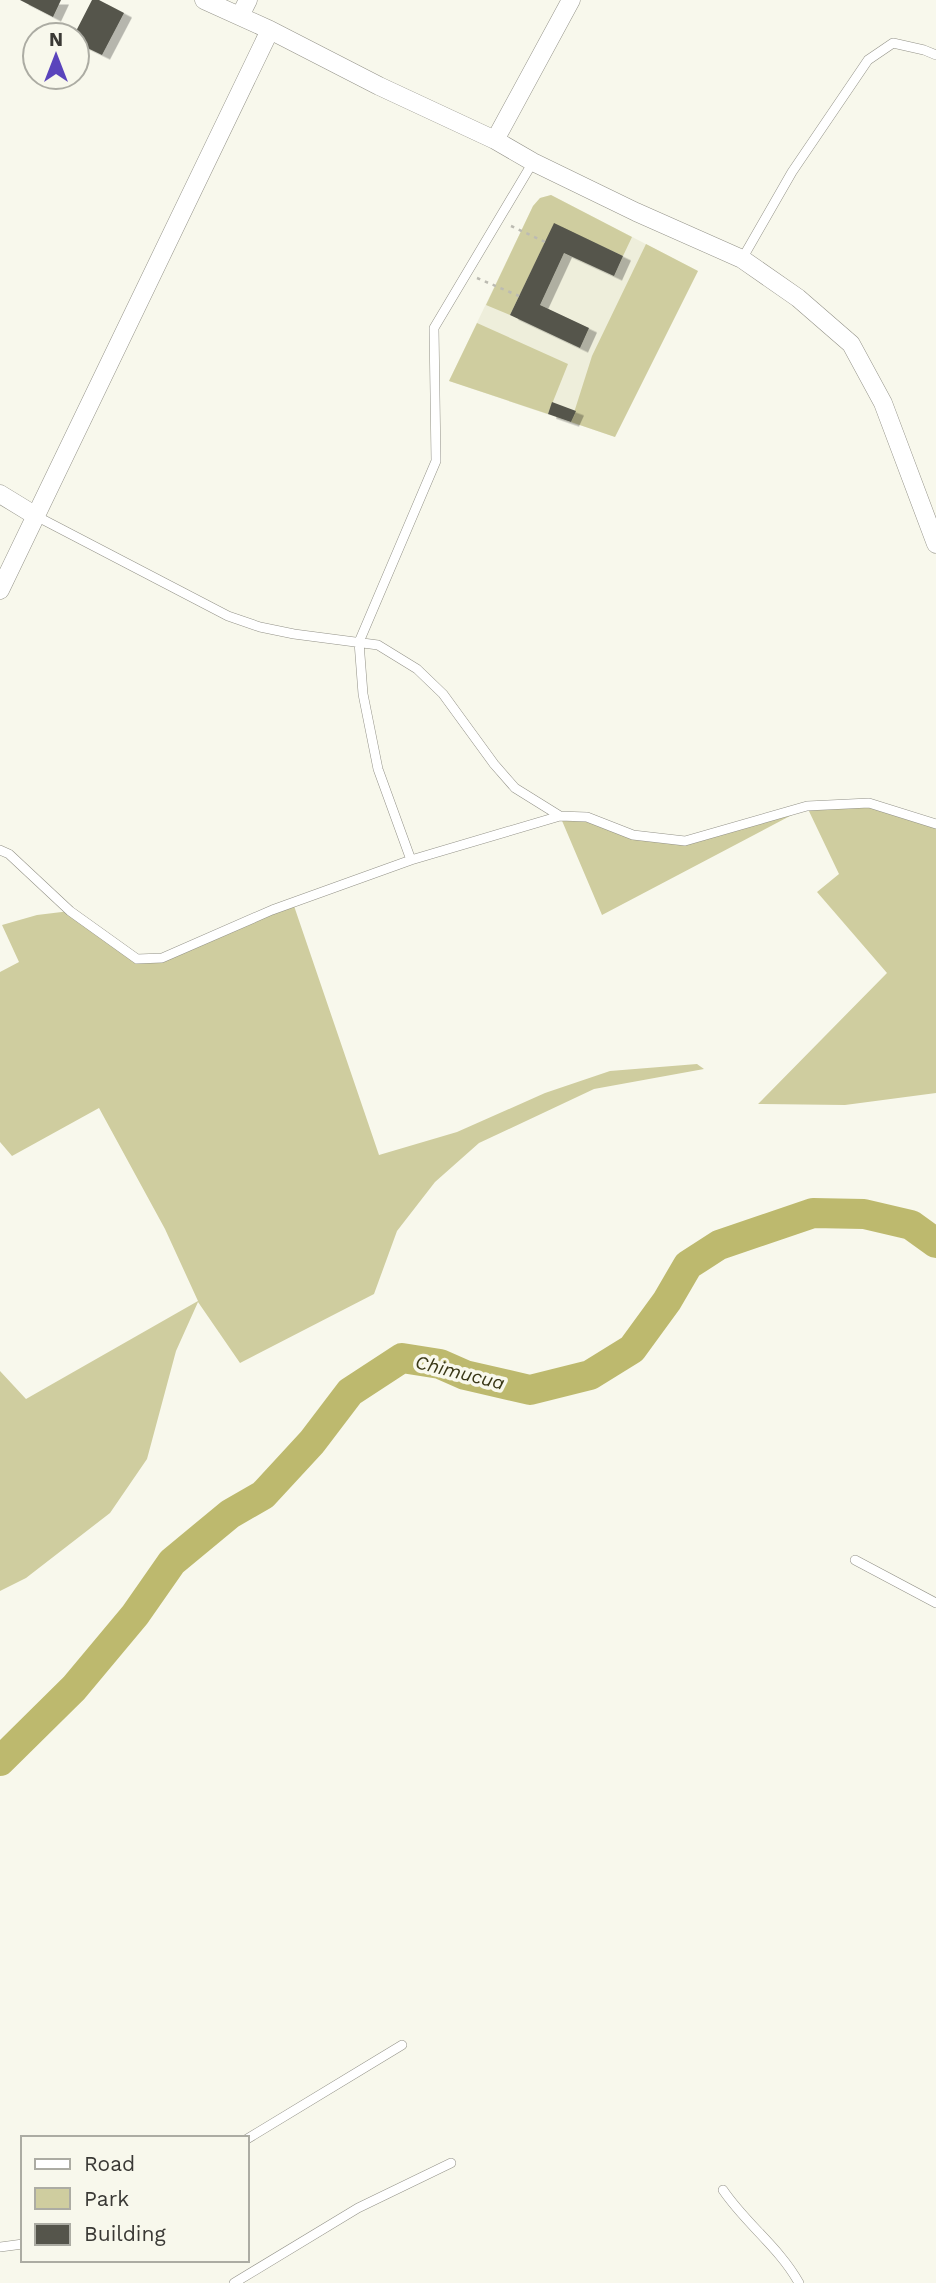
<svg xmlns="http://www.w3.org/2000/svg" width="936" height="2283" viewBox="0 0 936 2283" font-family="'Work Sans',sans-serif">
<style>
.built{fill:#eeeedb}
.green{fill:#cfcd9f}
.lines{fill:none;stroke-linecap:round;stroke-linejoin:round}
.river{stroke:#bdb96e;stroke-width:30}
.building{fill:#55554b;filter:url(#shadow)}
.lane-casing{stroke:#939288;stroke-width:10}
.street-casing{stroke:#939288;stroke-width:19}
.path{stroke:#bcbbb2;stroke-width:2.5;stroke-dasharray:3.5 5;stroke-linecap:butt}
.lane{stroke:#fff;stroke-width:9}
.street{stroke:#fff;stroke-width:18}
.labels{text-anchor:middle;stroke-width:7;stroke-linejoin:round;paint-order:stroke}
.water-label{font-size:19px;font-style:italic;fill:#393716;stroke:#f8f8ec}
</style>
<defs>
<filter id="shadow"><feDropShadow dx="8" dy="4.5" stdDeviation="0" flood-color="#0004"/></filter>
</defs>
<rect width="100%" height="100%" fill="#f8f8ec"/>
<!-- built -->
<path class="built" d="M551 195 698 271 615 437 449 381 533 206 540 198Z"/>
<!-- green -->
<path class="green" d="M551 195 632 237 623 256 554 224 510 315 486 305 533 206 540 198Z
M646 244 698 271 615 437 571 422 592 356Z
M477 323 568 364 548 414 449 381Z
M869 803 936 827V1093L845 1105 758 1104 887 973 817 892 839 874 807 807 602 915 560 816 587 817 633 835 685 841 807 806Z
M293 903 379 1155 457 1132 545 1093 610 1071 697 1064 704 1069 594 1089 479 1143 435 1182 397 1231 374 1294 240 1363 198 1302 176 1351 147 1459 110 1513 26 1578 0 1591V1371L26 1399 198 1301 165 1229 99 1108 12 1156 0 1142V972L19 962 2 925 37 915 70 911 137 959 162 958Z"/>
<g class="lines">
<!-- river -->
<path class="river" d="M0 1761 74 1688 135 1615 172 1562 230 1514 263 1495 312 1442 350 1392 402 1358 440 1364 465 1375 530 1390 590 1375 632 1349 667 1301 688 1265 719 1245 813 1213 864 1214 911 1225 936 1243"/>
</g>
<!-- building -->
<path class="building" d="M20 0H61L53 17Z
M92 0H99L124 13 102 55 77 43V35H74Z
M554 223 623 256 614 276 564 253 540 305 589 328 580 348 510 315Z
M552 402 576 411 571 422 548 414Z"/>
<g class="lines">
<defs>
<path id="lane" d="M742 259 792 172 868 60 893 43 924 50 936 55
M36 516 228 616 260 627 294 634 378 645 417 669 443 694 494 764 515 788 560 816
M0 850 9 854 70 911 137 959 162 958 272 910 411 860 560 816 587 817 633 835 685 841 807 806 869 803 936 824
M411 860 378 769 363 694 359 642 436 461 434 328 533 162
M855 1560 936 1603
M247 2139 402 2045
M723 2190C746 2224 779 2247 799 2283
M0 2247 23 2244
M234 2283 358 2208 451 2163"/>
<path id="street" d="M204 0 270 30 379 86 495 140 533 162 636 212 742 259 798 298 851 344 883 403 936 544
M240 16 248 0
M495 140 571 0
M0 494 36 516
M0 590 270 30"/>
</defs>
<!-- lane casing -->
<use href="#lane" class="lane-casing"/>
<!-- street casing -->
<use href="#street" class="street-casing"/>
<!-- path -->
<path class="path" d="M511 226 545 242
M477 278 519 296"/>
<!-- lane -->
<use href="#lane" class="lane"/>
<!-- street -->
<use href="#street" class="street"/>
</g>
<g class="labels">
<!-- water labels -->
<g class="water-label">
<text transform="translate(460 1372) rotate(14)" y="7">Chimucua</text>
</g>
</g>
<!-- legend -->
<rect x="21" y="2136" width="228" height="126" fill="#f8f8ec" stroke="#acaca3" stroke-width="2"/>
<rect x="35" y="2159" width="35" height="10" fill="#ffffff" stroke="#acaca3" stroke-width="2"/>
<text x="84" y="2171" font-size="21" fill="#3a3935">Road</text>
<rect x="35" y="2188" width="35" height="21" fill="#cfcd9f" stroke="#acaca3" stroke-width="2"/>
<text x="84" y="2206" font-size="21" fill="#3a3935">Park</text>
<rect x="35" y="2224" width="35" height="21" fill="#55554b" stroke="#acaca3" stroke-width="2"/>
<text x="84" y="2241" font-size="21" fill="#3a3935">Building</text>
<!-- north arrow -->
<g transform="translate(56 56)"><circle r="33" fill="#f8f8ec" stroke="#acaca3" stroke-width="2"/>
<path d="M0-5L12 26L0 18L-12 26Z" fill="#5a44bc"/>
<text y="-10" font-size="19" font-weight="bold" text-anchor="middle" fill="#3a3935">N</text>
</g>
</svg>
